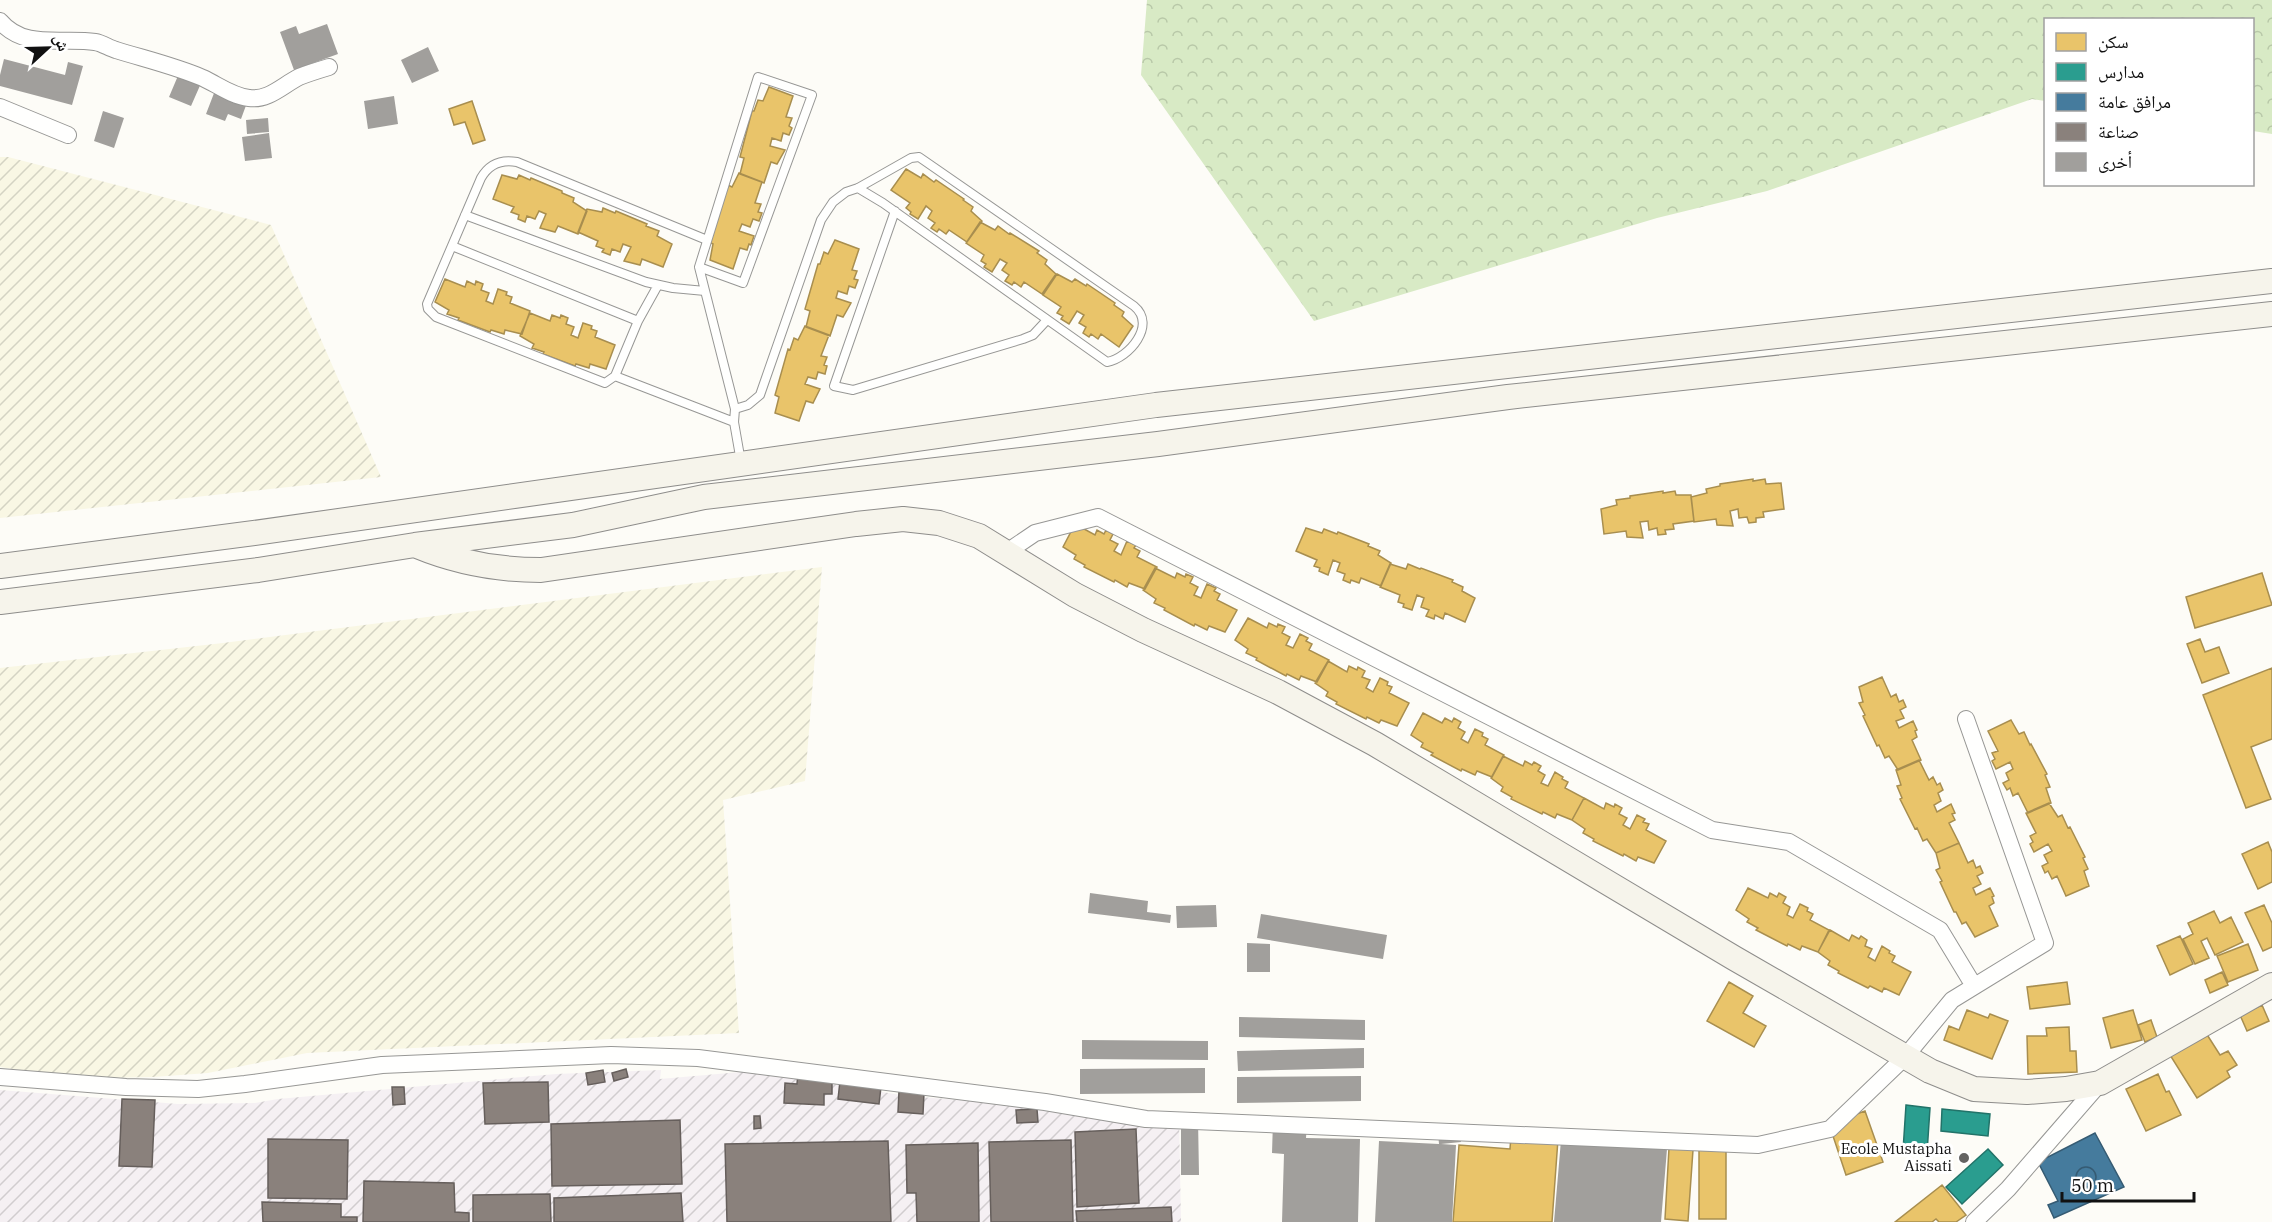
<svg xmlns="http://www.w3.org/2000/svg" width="2272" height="1222" viewBox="0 0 2272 1222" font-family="'IBM Plex Serif','Noto Naskh Arabic',serif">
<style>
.industrial{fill:url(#industrial-furrows)}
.farmland{fill:url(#farmland-furrows)}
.forest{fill:url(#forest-crowns)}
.homes{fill:#e9c46a;stroke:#a88e4f;stroke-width:1.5}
.schools{fill:#2a9d8f;stroke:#227369;stroke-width:1.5}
.public{fill:#457b9d;stroke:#355b73;stroke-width:1.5}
.industry{fill:#8a817c;stroke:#665f5c;stroke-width:1.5}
.building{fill:#a19f9c}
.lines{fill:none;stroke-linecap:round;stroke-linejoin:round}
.lane-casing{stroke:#979795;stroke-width:10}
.street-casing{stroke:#979795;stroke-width:18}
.secondary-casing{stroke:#8e8d8b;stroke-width:26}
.lane{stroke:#fffffe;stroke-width:8}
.street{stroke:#fffffe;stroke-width:16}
.secondary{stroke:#f6f4eb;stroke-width:24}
.poi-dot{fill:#646362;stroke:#fff;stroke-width:2}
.labels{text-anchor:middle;stroke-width:6;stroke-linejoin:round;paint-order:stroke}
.poi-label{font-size:15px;fill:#111;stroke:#fff;text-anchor:end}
</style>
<defs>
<pattern id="industrial-furrows" width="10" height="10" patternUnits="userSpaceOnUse" patternTransform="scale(1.5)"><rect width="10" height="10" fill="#f5f0f3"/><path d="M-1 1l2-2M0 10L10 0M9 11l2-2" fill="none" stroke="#d1cdcf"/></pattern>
<pattern id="farmland-furrows" width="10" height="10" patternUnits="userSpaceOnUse" patternTransform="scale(1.5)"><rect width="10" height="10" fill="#f9f7e4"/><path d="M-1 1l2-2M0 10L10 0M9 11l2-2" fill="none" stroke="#d4d3c3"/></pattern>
<pattern id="forest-crowns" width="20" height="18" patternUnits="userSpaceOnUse" patternTransform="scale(1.5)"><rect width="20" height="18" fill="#d8eac5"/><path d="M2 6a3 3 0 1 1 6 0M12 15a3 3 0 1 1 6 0" fill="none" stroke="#b8c8a8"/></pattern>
</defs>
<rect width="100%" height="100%" fill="#fdfcf7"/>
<!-- industrial -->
<path class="industrial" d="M661 1070 660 1079 752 1071 907 1096 1179 1117 1181 1222H0V1090L178 1104 255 1103 278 1099 556 1074Z"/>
<!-- farmland -->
<path class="farmland" d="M0 157H8L271 225 381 477 0 518Z
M822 567 805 781 723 800 739 1033 307 1053 208 1073 153 1077 102 1078 46 1074 0 1067V668L223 643Z"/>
<!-- forest -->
<path class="forest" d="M1147 0H2272V134L2253 131 2252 20H2046L2045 101 2032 99 1767 191 1657 218 1314 321 1141 75Z"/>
<!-- homes -->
<path class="homes" d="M769 87 793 96 786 117 792 118 789 126 792 128 789 135 783 133 781 141 772 138 770 146 785 150 777 164 771 162 764 183 740 174 744 158 740 157 752 111H754L758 100 763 101Z
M472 101 485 140 473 144 465 122 454 125 449 109Z
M906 169 921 178 923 174 934 182 936 180 964 199 963 200 973 207 971 211 982 221 967 242 949 230 946 234 939 229 937 232 931 228 935 223 928 218 932 211 926 206 918 219 910 214 911 212 906 208 910 203 891 190Z
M739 173 762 182 755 203 761 204 758 212 762 213 759 221 753 219 750 227 742 224 739 231 754 236 751 245 749 244 747 250 740 248 733 269 710 260 713 244 709 242 728 185 732 187Z
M502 175 517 179 519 175 530 180 531 178 562 191V193L574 198 573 202 587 211 578 234 558 226 555 232 540 228 546 214 539 211 535 219 527 216 525 222 518 219 519 215 511 212 514 207 493 199Z
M603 208 615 213 616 211 647 224 646 226 659 231 657 236 672 244 663 267 642 259 640 265 624 261 631 247 623 244 620 252 612 249 610 255 602 252 604 249 596 246 598 241 578 232 587 209 602 212Z
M980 222 995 230 998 226 1009 234 1010 233 1039 251 1037 253 1047 260 1045 264 1056 274 1042 294 1024 282 1021 287 1014 282 1012 285 1005 281 1009 275 1002 270 1007 263 1000 259 992 272 984 267 986 264 981 261 984 255 966 243Z
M835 240 859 249 852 270 857 271 854 279 858 280 855 288 849 286 847 294 838 291 836 298 851 303 843 317 837 315 830 336 806 327 810 311 805 309 818 264H820L824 252 828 254Z
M1057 274 1072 282 1075 279 1086 286 1087 284 1115 303 1114 305 1124 312 1122 316 1133 326 1119 347 1101 334 1098 339 1091 334 1089 337 1083 333 1086 327 1079 323 1084 315 1077 311 1069 324 1061 319 1063 316 1057 313 1061 307 1043 295Z
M445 279 465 287 467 281 475 285 476 281 483 284 481 290 489 293 486 301 493 304 498 289 507 292 506 295 512 297 510 303 530 311 522 334 505 330 504 334 491 330 490 332 458 320 459 318 447 314 449 310 435 302Z
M530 313 550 321 552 315 560 318 561 315 568 318 566 324 574 327 571 335 578 338 583 323 592 326 591 329 597 331 595 337 615 345 606 369 590 364 589 368 576 364 575 366 543 354 544 352 532 348 534 344 520 336Z
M805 326 829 335 821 356 827 357 824 365 827 366 825 374 818 372 816 379 808 377 805 384 820 389 813 403 806 401 799 421 775 413 779 397 775 395 788 349 790 350 794 338 798 340Z
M1753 479V481L1765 479 1766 484 1781 483 1784 509 1763 512 1764 517 1756 518V522L1749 523 1747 517 1739 518 1738 509 1730 511 1733 526 1717 525 1716 519 1694 522 1691 497 1707 493 1706 489 1720 486V484Z
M1663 491V493L1675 491 1676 495H1691L1694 521 1673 524 1674 529 1665 530 1666 534 1658 535 1657 528 1649 530 1648 521 1640 522 1643 538 1627 537 1626 531 1604 534 1601 509 1617 505 1616 500 1630 498V496Z
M1075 524 1095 535 1097 530 1104 534 1106 530 1113 534 1110 540 1118 544 1114 551 1121 555 1127 541 1136 545 1134 548 1140 551 1137 557 1157 567 1145 589 1129 583 1127 587 1115 580 1114 582 1084 567 1085 565 1074 559 1076 555 1063 547Z
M1306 528 1322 533 1324 529 1337 534 1338 532 1369 544 1368 546 1380 551 1378 555 1391 563 1381 586 1361 578 1359 583 1351 580 1350 583 1343 580 1345 574 1337 571 1340 563 1333 560 1328 575 1319 571 1320 568 1314 566 1317 560 1296 551Z
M1390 564 1406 569 1408 564 1420 569 1421 568 1453 580 1452 582 1463 587 1462 591 1475 598 1465 622 1445 613 1443 619 1435 615 1434 619 1426 616 1429 610 1421 607 1424 598 1417 595 1412 610 1403 607 1404 604 1398 602 1400 595 1380 587Z
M1155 568 1175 578 1177 573 1185 577 1186 574 1193 577 1190 583 1198 587 1194 595 1201 598 1207 584 1216 588 1214 591 1220 594 1217 600 1237 610 1225 632 1209 626 1207 630 1195 624 1194 626 1164 610 1165 608 1154 603 1156 599 1143 590Z
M2262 573 2272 605 2195 628 2186 597Z
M1248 618 1267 628 1269 623 1277 627 1278 624 1285 627 1282 633 1290 637 1286 645 1293 648 1300 634 1308 638 1306 641 1312 644 1309 650 1329 660 1317 682 1301 676 1299 680 1287 674 1286 676 1256 660 1257 658 1246 653 1248 649 1235 640Z
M2200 639 2205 652 2219 647 2229 673 2202 683 2187 644Z
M1328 661 1347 672 1349 666 1357 670 1358 667 1365 671 1362 677 1370 680 1366 688 1373 692 1380 678 1388 682 1387 685 1392 687 1389 693 1409 703 1397 726 1381 720 1379 723 1367 717 1366 719 1336 704 1337 702 1326 696 1328 692 1315 683Z
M2272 668V739L2251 747 2271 799 2246 808 2203 695Z
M1882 677 1891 697 1896 694 1899 702 1903 700 1906 707 1900 710 1904 718 1896 721 1899 728 1913 721 1917 730 1915 731 1917 737 1912 740 1921 760 1898 770 1889 756 1885 758 1879 745 1877 746 1863 716 1865 715 1859 703 1863 702 1859 687Z
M1423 713 1442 723 1445 718 1452 722 1454 718 1461 722 1458 728 1465 732 1461 739 1468 743 1475 729 1483 733 1482 736 1488 739 1485 745 1504 755 1492 777 1477 771 1475 775 1462 769 1461 771 1431 755 1433 753 1421 747 1423 743 1411 735Z
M2011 720 2019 734 2024 732 2030 745 2031 744 2047 774 2045 775 2050 787 2046 788 2051 803 2028 813 2018 793 2013 796 2010 788 2007 790 2003 783 2009 780 2006 773 2013 769 2010 762 1996 769 1992 761 1995 759 1992 753 1998 751 1988 731Z
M1503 756 1523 766 1525 761 1532 765 1534 762 1541 766 1538 771 1545 775 1541 783 1548 786 1555 772 1563 777 1562 779 1568 782 1565 788 1584 798 1572 820 1557 814 1555 818 1543 812 1542 814 1511 799 1512 797 1501 791 1503 787 1491 778Z
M1919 760 1929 780 1933 777 1937 785 1940 783 1943 790 1938 793 1941 801 1934 805 1937 812 1951 804 1955 813 1952 814 1955 820 1949 823 1959 843 1936 853 1927 839 1923 841 1917 828 1915 829 1900 799 1902 798 1897 786 1901 785 1896 770Z
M1584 798 1604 809 1606 803 1614 807 1615 804 1622 808 1619 814 1627 818 1623 825 1630 829 1637 815 1645 819 1643 822 1649 824 1646 830 1666 841 1654 863 1638 857 1636 861 1624 854 1623 856 1593 841 1594 839 1583 833 1585 829 1572 820Z
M2049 803 2058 817 2062 815 2068 828 2070 827 2085 857 2083 858 2088 869 2084 871 2089 886 2066 896 2057 876 2052 879 2048 871 2045 873 2042 866 2048 863 2044 855 2052 851 2048 844 2034 852 2030 844 2033 842 2030 836 2036 833 2026 813Z
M2268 842 2272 852V882L2258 889 2242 854Z
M1959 843 1968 863 1973 860 1976 868 1980 866 1983 873 1977 876 1981 884 1973 888 1976 895 1990 888 1994 896 1992 897 1994 903 1989 906 1998 926 1975 937 1966 922 1962 924 1956 912H1954L1940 882 1942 881 1936 870 1940 868 1936 853Z
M1748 888 1768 898 1770 893 1777 897 1779 893 1786 897 1783 903 1790 907 1787 915 1793 918 1800 904 1808 908 1807 911 1813 914 1810 920 1829 930 1818 952 1802 946 1800 950 1788 944 1787 946 1756 930 1758 928 1747 922 1749 919 1736 910Z
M2264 905 2272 923V947L2263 951 2245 913Z
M2214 911 2220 923 2231 917 2243 942 2215 955 2207 938 2201 941 2209 958 2195 964 2183 939 2193 934 2188 923Z
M1830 930 1849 941 1852 935 1859 939 1861 936 1867 940 1865 946 1872 949 1868 957 1875 961 1882 946 1890 951 1889 953 1895 956 1892 962 1911 972 1899 995 1884 988 1882 992 1870 986 1868 988 1838 973 1839 971 1828 965 1830 961 1818 952Z
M2180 936 2193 964 2170 975 2157 946Z
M2248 944 2258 970 2228 982 2217 956Z
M2222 972 2228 985 2210 993 2205 980Z
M1729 982 1753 996 1743 1013 1766 1026 1754 1047 1707 1021Z
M2067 982 2070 1004 2030 1009 2027 987Z
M2262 1005 2269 1021 2247 1031 2240 1015Z
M1967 1010 1988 1018 1990 1014 2008 1021 1992 1059 1944 1040 1949 1026 1959 1030Z
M2133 1010 2142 1040 2111 1048 2103 1018Z
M2151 1020 2157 1037 2145 1042 2138 1025Z
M2069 1027 2070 1051H2076L2077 1072 2028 1074 2027 1036H2047L2046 1028Z
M2206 1033 2220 1055 2228 1051 2237 1065 2227 1071 2230 1077 2197 1098 2170 1055Z
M2158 1074 2166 1092 2169 1091 2181 1115 2146 1131 2126 1089Z
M1865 1111 1883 1162 1846 1175 1829 1124Z
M1511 1136 1558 1139 1552 1222H1453L1459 1145 1510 1149Z
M1699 1143H1726V1219H1699Z
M1669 1148 1693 1150 1688 1221 1665 1219Z
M1942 1185 1966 1215 1956 1222H1939L1936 1219 1932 1222H1895Z"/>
<!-- schools -->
<path class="schools" d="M1906 1105 1930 1108 1927 1153 1903 1151Z
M1942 1109 1990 1114 1988 1136 1941 1131Z
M1988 1149 2003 1165 1962 1204 1946 1187Z"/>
<!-- public -->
<path class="public" d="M2095 1133 2124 1187 2054 1218 2048 1205 2058 1201 2038 1162Z
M2076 1177a10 10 0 1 1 20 0a10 10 0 1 1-20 0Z"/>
<!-- industry -->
<path class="industry" d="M626 1069 628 1077 614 1081 612 1073Z
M603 1070 605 1082 588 1085 586 1073Z
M798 1072 832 1074V1094H824V1105L784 1103 785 1083 797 1084Z
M840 1081 881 1087 879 1104 838 1099Z
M548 1082 549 1122 485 1124 483 1083Z
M392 1087H404L405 1104 393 1105Z
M899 1091 924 1093 923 1114 898 1112Z
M122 1099 155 1100 152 1167 119 1166Z
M1037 1109 1038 1122 1017 1123 1016 1110Z
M754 1116H760L761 1128 754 1129Z
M680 1120 682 1184 552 1186 551 1124Z
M1136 1129 1139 1203 1077 1207 1075 1132Z
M268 1139 348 1140 347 1199 268 1198Z
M1071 1140 1073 1222H991L989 1142Z
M888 1141 891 1222H727L725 1144Z
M978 1143 979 1222H917L916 1193H907L906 1145Z
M364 1181 454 1183 455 1212 469 1213V1222H363Z
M681 1193 683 1222H554V1198Z
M550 1194 551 1222H473V1195Z
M262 1202 341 1204V1217H357V1222H263Z
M1171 1207 1172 1222H1077L1076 1211Z"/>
<!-- building -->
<path class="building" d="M327 24 338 54 294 70 280 32 296 26 299 34Z
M428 47 439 71 412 83 401 60Z
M4 59 65 75 68 62 83 66 72 105 0 86V75Z
M180 71 202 81 191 106 169 97Z
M216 88 248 100 241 119 228 114 225 121 206 114Z
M394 96 398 124 368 129 364 101Z
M103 111 124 118 114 148 94 141Z
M268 118 269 132 247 134 246 120Z
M269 133 272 158 245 161 242 137Z
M1090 893 1148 901 1147 912 1171 915 1170 923 1088 913Z
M1216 905 1217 927 1177 928 1176 906Z
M1261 914 1387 935 1383 959 1257 938Z
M1247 943 1270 944V972H1247Z
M1239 1017 1365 1020V1040L1239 1037Z
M1082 1040 1208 1041V1060L1082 1059Z
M1364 1048V1068L1238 1071 1237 1051Z
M1205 1068V1093L1080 1094V1069Z
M1361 1076V1101L1237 1103V1077Z
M1181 1119H1198L1199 1175H1181Z
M1273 1121 1307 1122 1306 1138 1360 1139 1358 1222H1282L1284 1154 1272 1153Z
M1459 1130 1461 1142 1441 1144 1456 1145 1452 1222H1375L1379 1141 1439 1144 1438 1133Z
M1561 1140 1667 1149 1661 1222H1554Z"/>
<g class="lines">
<defs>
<path id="lane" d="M895 211 834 386 853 390 1023 339 1033 335 1047 320
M465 215 646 282 673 288 705 291
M452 246 638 321
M699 267 743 283 812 95 758 77 699 267 735 409 734 422 741 462
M658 285 638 321 615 376 605 383 436 317 428 309 427 304 481 178C489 164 501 159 517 162L707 240
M615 376 734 422
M735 409 748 405 760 395 821 220 833 202 846 192 858 188 911 158 919 157 1134 306C1157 325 1129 358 1107 362L883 203 858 188"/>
<path id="street" d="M0 21C24 50 62 37 95 42 102 43 109 48 116 50 145 59 175 66 203 78 218 85 232 96 249 98 268 101 283 85 299 77 309 73 319 70 329 67
M0 107 68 135
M1007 552 1035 533 1098 517 1712 830 1789 842 1940 930 1974 986
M0 1077 126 1087 198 1089 245 1084 382 1065 611 1055 698 1058 1045 1102 1146 1119 1758 1145 1830 1129 1905 1057 1952 1000 2045 943 1966 719
M1974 1222 2008 1189 2100 1083"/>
<path id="secondary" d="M417 546C458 563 497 570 541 570L856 524 903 519 939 523 979 536 1075 595 1143 630 1278 692 1375 744 1734 958 1930 1071 1974 1089 2027 1092 2066 1089 2100 1083 2272 985
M0 566 254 533 1156 405 2272 281
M0 602 258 570 415 545 573 525 704 497 1158 444 1508 397 2272 314"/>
</defs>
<!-- lane casing -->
<use href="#lane" class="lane-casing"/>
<!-- street casing -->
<use href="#street" class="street-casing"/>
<!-- secondary casing -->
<use href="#secondary" class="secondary-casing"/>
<!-- lane -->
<use href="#lane" class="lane"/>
<!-- street -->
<use href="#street" class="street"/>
<!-- secondary -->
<use href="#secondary" class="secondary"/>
</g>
<!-- markers -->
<circle class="poi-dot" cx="1964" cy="1158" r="6"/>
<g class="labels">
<!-- poi labels -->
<g class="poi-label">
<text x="1952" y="1154">Ecole Mustapha<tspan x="1952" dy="17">Aissati</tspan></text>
</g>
</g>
<!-- legend -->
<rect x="2044" y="18" width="210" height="168" fill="#ffffff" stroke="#a0a0a0" stroke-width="1.5"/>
<rect x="2056" y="33" width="30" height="18" fill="#e9c46a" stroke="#a0a0a0" stroke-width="1.5"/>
<text x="2098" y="48" font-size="18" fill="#111111">سكن</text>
<rect x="2056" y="63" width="30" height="18" fill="#2a9d8f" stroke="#a0a0a0" stroke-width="1.5"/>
<text x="2098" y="78" font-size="18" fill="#111111">مدارس</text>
<rect x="2056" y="93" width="30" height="18" fill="#457b9d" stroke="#a0a0a0" stroke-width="1.5"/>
<text x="2098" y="108" font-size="18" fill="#111111">مرافق عامة</text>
<rect x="2056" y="123" width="30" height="18" fill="#8a817c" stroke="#a0a0a0" stroke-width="1.5"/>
<text x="2098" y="138" font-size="18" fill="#111111">صناعة</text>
<rect x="2056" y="153" width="30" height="18" fill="#a19f9c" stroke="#a0a0a0" stroke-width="1.5"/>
<text x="2098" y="168" font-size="18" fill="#111111">أخرى</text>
<!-- north arrow -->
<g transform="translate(48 48) rotate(68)" stroke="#ffffff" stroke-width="4.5" paint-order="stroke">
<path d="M0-4.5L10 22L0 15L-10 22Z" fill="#111111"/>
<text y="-9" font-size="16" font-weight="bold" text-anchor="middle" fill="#111111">ش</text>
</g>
<!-- scale -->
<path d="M2062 1192v9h132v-9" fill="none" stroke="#111111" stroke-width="3"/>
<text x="2071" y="1192" font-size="18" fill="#111111" stroke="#ffffff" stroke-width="4.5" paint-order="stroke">50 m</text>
</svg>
